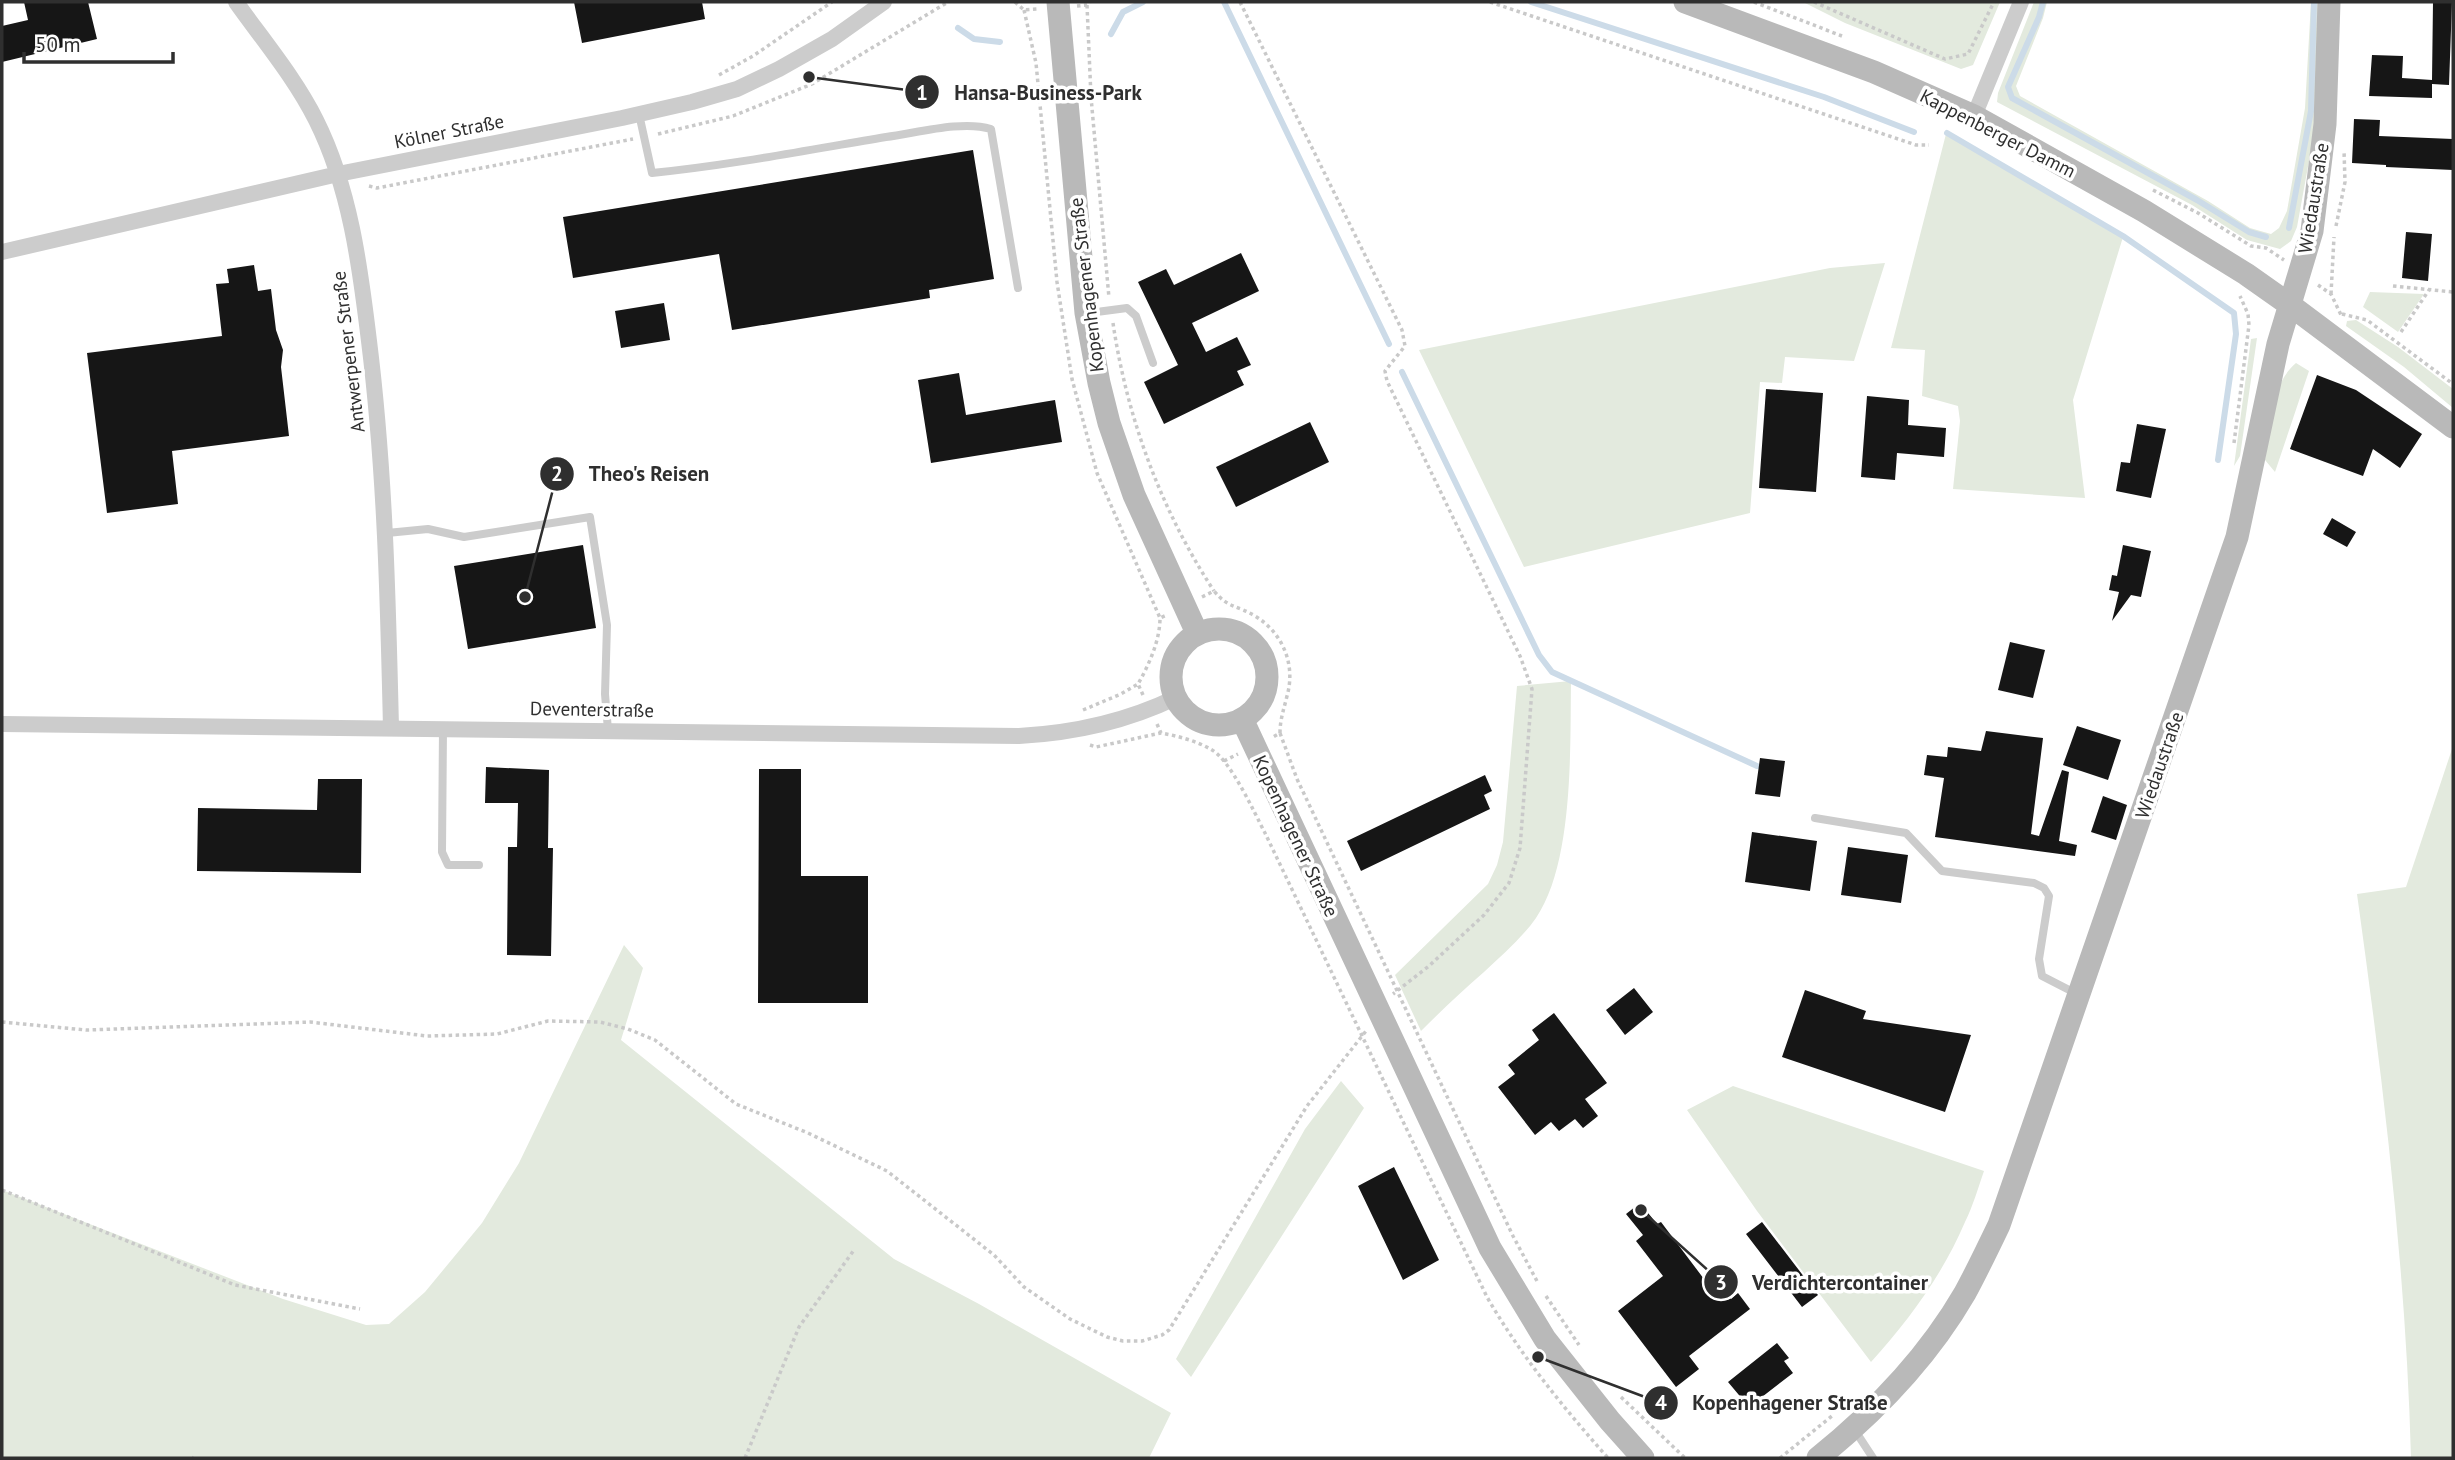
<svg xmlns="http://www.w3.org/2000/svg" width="2455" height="1460" viewBox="0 0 2455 1460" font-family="'PT Sans',sans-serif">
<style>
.green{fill:#e3eade}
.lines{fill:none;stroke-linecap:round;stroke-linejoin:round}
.stream{stroke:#ccdbe8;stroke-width:6}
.building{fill:#161616}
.path{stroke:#c9c9c9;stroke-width:3.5;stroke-dasharray:3.5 3.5;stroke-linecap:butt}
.service{stroke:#ccc;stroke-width:8}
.minor{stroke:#ccc;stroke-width:16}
.secondary{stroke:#b9b9b9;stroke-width:23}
.labels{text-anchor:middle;stroke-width:7;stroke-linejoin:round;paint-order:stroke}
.street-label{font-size:19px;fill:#2f2f2f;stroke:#fff}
.leader{fill:none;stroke:#2f2f2f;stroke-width:2.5}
.callout-dot{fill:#2f2f2f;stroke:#fff;stroke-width:2.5}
.mark-label{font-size:21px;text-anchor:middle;font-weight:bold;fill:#fff}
.callout-label{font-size:21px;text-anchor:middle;font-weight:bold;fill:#2f2f2f;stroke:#fff;stroke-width:7;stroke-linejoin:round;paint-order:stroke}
</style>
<rect width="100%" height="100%" fill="#fff"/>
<!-- green -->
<path class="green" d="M1803 2H2000L1973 65 1961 69 1845 23Z
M2034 2H2047L2043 18 2016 86 2020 96 2208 201 2250 228 2271 234 2279 228 2287 211 2305 108 2311 2H2320L2313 139 2297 227 2291 241 2280 249 2247 240 2192 205 1997 102 1998 93Z
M1946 134 2123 237 2073 400 2085 498 1953 489 1960 421 1958 406 1922 396 1925 350 1891 348Z
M1885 263 1854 361 1785 357 1782 383 1760 382 1750 513 1524 567 1419 350 1830 268Z
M2370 292 2424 294 2398 332 2363 307Z
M2356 320 2398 347 2453 389V408L2404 367 2346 326 2347 321Z
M2257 338 2240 456 2234 466 2251 339Z
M2296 363 2309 371 2275 472 2265 460C2269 429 2270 385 2296 363Z
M1571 681C1570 747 1574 862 1536 918 1522 938 1502 955 1484 972 1462 991 1441 1011 1421 1031L1395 975 1488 884 1497 865 1503 842 1517 686Z
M2453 746V1458H2411C2406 1269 2383 1081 2357 894L2406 887Z
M624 945 643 968 621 1040 894 1259 979 1304 1171 1413 1149 1458H2V1190L283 1299 366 1325 389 1324 425 1292 482 1223 519 1163Z
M1341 1081 1364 1108 1191 1377 1176 1359 1305 1129Z
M1733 1086 1984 1171C1978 1188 1973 1206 1965 1222 1943 1274 1909 1320 1871 1362L1757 1211 1687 1110Z"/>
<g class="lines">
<!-- stream -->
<path class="stream" d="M1224 2 1389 344
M1531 2 1824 97 1914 132
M2043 2 2039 17 2008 87 2012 98 2197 200 2249 232 2266 237
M958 28 974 39 1000 42
M1111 34 1123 12 1143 2
M1947 133 2123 236 2234 313 2236 334 2218 460
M2289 228 2311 111 2314 2
M1402 372 1539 655 1552 672 1757 766"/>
</g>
<!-- building -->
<path class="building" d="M24 2H88L97 39 2 62V26L28 20Z
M574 2H702L705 19 582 43Z
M2433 2H2452L2449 85 2432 84V98L2369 96 2372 55 2403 56 2402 78 2432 80Z
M2354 119 2380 120 2379 136 2453 139V170L2386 167V165L2352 163Z
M973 150 994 279 929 290 930 298 732 330 719 254 573 278 563 217Z
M2406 232 2432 234 2428 281 2402 278Z
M1241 253 1259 291 1192 323 1206 352 1237 337 1251 365 1237 371 1244 385 1164 424 1144 382 1178 365 1138 282 1166 269 1174 285Z
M254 265 258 291 271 289 276 330 283 350 281 367 289 436 172 451 178 504 107 513 87 353 222 336 216 284 229 283 227 269Z
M664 303 670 340 621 348 615 311Z
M959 373 966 415 1055 400 1062 442 931 463 918 380Z
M2317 375 2356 390 2422 434 2400 468 2373 449 2363 476 2290 449Z
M1766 389 1823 393 1816 492 1759 488Z
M1867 396 1909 400 1908 425 1946 428 1944 457 1897 453 1895 480 1861 477Z
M1310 422 1329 462 1236 507 1216 467Z
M2137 424 2166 429 2151 498 2116 491 2121 462 2130 463Z
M2332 518 2356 532 2347 547 2323 534Z
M583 545 596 628 468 649 454 566Z
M2123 545 2151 551 2141 597 2131 595 2112 621 2119 592 2109 590 2112 575 2117 576Z
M2010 642 2045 650 2033 698 1998 690Z
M2077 726 2121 740 2108 780 2063 765Z
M1986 731 2043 738 2031 834 2039 836 2062 770 2069 772 2059 841 2077 845 2075 856 1935 837 1944 778 1924 775 1927 755 1947 757 1948 747 1981 751Z
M1760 758 1785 761 1780 797 1755 794Z
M486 767 549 770 548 848H553L551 956 507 955 508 847H517L518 803H485Z
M759 769H801V876H868V1003H758Z
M1485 775 1492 791 1484 795 1490 809 1361 871 1347 841Z
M318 779H362L361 873 197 871 198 808 317 810Z
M2103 796 2127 805 2116 840 2091 832Z
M1752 832 1817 841 1810 891 1745 882Z
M1848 847 1908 855 1901 903 1841 895Z
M1634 988 1653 1012 1625 1035 1606 1010Z
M1805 990 1866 1011 1863 1019 1971 1035 1945 1112 1782 1057Z
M1554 1013 1607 1083 1585 1099 1598 1116 1583 1128 1575 1119 1559 1131 1551 1122 1535 1135 1498 1087 1515 1074 1508 1065 1539 1040 1532 1030Z
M1394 1167 1439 1260 1403 1280 1358 1186Z
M1640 1203 1657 1224 1661 1222 1707 1283 1714 1277 1731 1299 1738 1293 1750 1309 1689 1356 1699 1369 1676 1387 1618 1311 1663 1276 1636 1241 1643 1235 1626 1214Z
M1762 1222 1818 1295 1802 1307 1746 1234Z
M1777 1343 1789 1358 1784 1361 1793 1373 1749 1407 1728 1382Z"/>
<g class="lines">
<!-- path -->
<path class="path" d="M1015 2 1024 10 1038 9
M1240 2 1402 330 1405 346 1385 371 1387 381 1520 656 1532 689 1520 848 1509 883 1484 915 1429 966 1393 994
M1490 2 1916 145H1929
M1754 2 1842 36
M1814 2 1945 59 1968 54 1994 2
M1087 5 1091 97 1109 298
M1077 6 1087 5 1090 2
M1024 10 1036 63 1057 282 1072 379 1097 473 1160 618
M719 75 753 56 832 2
M658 134 733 116 812 84 948 2
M369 186 377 188 633 139
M2153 190 2198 213 2251 246 2266 248 2284 260
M2336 226 2345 182 2344 150
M2318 285 2331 294 2342 317
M2393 286 2453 292
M2331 294 2334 237
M2342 314 2367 320 2453 384
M1113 323C1127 418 1161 510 1214 591
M2401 332 2429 290
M2234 443 2249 325 2248 314 2240 296
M1202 597 1214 591C1229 609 1237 605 1255 616 1283 633 1296 665 1287 696 1284 709 1280 719 1280 733L1273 737
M1143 695 1138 684C1149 665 1160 640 1160 618L1167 615
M1083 710 1121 694 1138 684
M1157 724 1161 733C1178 736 1197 741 1212 750 1231 761 1254 812 1265 833L1487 1297C1521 1356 1563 1407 1608 1458
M1280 733 1297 779 1513 1236 1538 1283
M1090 745 1096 747 1161 733
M1224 761 1238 754
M2 1022 86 1030 310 1022 427 1036 497 1034 548 1021 600 1022 628 1029 655 1040 736 1104 808 1133 887 1171 994 1255 1024 1287 1070 1319 1107 1337 1123 1341H1142L1162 1335 1169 1330 1307 1106 1366 1031
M2 1190 235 1285 360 1309
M1546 1296 1579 1345
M1621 1397 1685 1458
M193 1458 194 1457
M745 1458 799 1327 854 1250
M1780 1458 1832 1416"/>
<!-- service -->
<path class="service" d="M639 114 652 173C731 165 808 150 886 137 917 133 962 120 991 129L1018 288
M1089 313 1127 308 1136 316 1153 363
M387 533 428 529 464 537 590 517 607 625 605 694 608 730
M443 728 442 852 448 865H479
M1815 818 1906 833 1942 871 2034 883 2044 888 2049 896 2039 959 2042 976 2077 994
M1854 1429 1873 1458"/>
<!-- minor -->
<path class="minor" d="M236 2C263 40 295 78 316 120 350 188 360 266 369 341 385 470 388 598 391 728
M1974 116 2021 2
M2 252 338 174 622 118 692 102 737 89 779 69 832 39 884 2
M2 724 1019 736C1074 733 1125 722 1175 698"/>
<!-- secondary -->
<path class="secondary" d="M1058 2 1086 313 1099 383 1109 423 1134 495 1197 633
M1685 2 1874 72 1974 116 2144 211 2246 274 2290 305 2453 427
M1171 677a48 48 0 1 1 96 0a48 48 0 1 1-96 0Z
M1242 719 1490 1248 1545 1339 1610 1421 1643 1458
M1818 1458C1875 1412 1928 1357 1965 1293 1977 1271 1988 1248 1999 1225L2237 537 2278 344 2312 231 2325 124 2329 2"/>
</g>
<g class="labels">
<!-- street labels -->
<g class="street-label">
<text transform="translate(449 131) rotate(-11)" y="7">Kölner Straße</text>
<text transform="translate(1998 133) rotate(27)" y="7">Kappenberger Damm</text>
<text transform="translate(2313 198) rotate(-81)" y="7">Wiedaustraße</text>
<text transform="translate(1086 285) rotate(-97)" y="7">Kopenhagener Straße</text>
<text transform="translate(348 352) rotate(-97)" y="7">Antwerpener Straße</text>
<text transform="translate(592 709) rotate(1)" y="7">Deventerstraße</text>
<text transform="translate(2159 765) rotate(-71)" y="7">Wiedaustraße</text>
<text transform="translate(1296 836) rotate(65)" y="7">Kopenhagener Straße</text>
</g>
</g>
<!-- callouts -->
<path class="leader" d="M809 77L922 92M525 597L557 474M1641 1210L1721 1282M1538 1357L1661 1403"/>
<g class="callout-dot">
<circle cx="809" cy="77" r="7"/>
<circle cx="525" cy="597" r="7"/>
<circle cx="1641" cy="1210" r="7"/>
<circle cx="1538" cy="1357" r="7"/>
<circle cx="922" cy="92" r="18"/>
<circle cx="557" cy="474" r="18"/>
<circle cx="1721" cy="1282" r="18"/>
<circle cx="1661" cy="1403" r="18"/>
</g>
<g class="mark-label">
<text x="922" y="100">1</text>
<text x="557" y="481">2</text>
<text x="1721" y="1290">3</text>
<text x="1661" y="1410">4</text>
</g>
<g class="callout-label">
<text x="1048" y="100">Hansa-Business-Park</text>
<text x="649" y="481">Theo's Reisen</text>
<text x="1840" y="1290">Verdichtercontainer</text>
<text x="1790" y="1410">Kopenhagener Straße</text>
</g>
<!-- border -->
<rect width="2455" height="1460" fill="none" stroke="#2f2f2f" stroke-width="7"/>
<!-- scale -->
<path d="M24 52v10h149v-10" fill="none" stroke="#2f2f2f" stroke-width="3.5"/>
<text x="35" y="52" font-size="21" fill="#2f2f2f" stroke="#ffffff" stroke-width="5" paint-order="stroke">50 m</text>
</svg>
